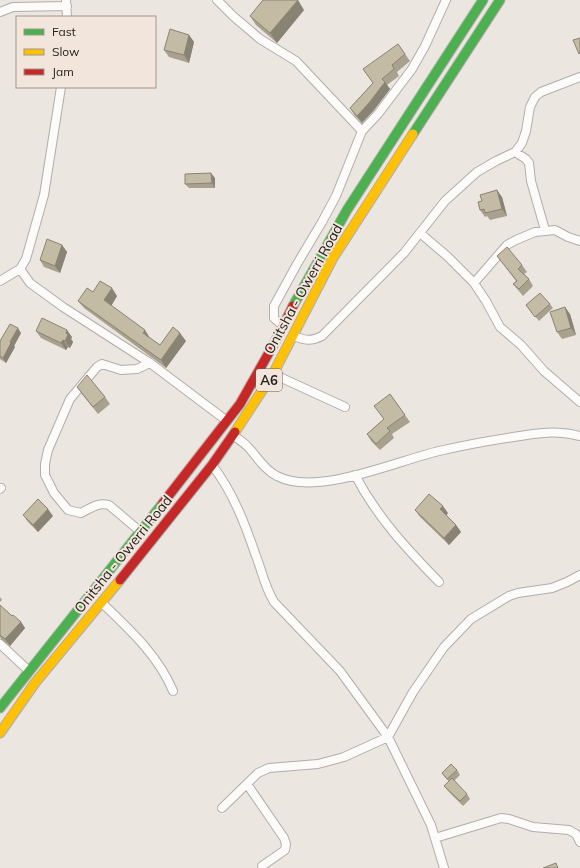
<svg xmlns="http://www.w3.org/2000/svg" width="580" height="868" viewBox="0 0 580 868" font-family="Mulish,sans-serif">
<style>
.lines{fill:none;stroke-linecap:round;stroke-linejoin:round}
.street-casing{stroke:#b1ada9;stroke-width:10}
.fast-casing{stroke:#b1ada9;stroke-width:11}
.slow-casing{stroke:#b1ada9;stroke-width:11}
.jam-casing{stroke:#b1ada9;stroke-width:11}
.street{stroke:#fcfbfa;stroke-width:8}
.fast{stroke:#4caf50;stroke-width:9}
.slow{stroke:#ffc107;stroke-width:9}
.jam{stroke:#c62828;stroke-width:9}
.wall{fill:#a8a18d}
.shaded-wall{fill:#888373}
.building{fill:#c3bba4;stroke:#888373}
.labels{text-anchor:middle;stroke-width:4;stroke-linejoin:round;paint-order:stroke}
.shield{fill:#f1e5dc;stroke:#625c56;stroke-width:1}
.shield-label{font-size:13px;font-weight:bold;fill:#25211d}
.street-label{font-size:14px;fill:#25211d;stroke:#f1e5dc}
</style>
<rect width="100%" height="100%" fill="#ece6e1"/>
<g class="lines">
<defs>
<path id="street" d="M66 0 67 17
M217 0 233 16 260 39 296 61 362 131
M0 12 13 7 67 6
M61 87 44 195 26 259 20 269 30 283 63 307 150 363 227 421
M515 152 526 159 529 163 531 181 545 230
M420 233 447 256 474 283 486 301 500 327 521 345 544 371 580 402
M0 281 20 269
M474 283 507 245 516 240 535 232 555 230 568 237 580 241
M283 326 274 318V306L297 264 322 222 336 196 362 131 378 114 412 69 425 46 446 0
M293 336C305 340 310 342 322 336L404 253 445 201 477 172 496 161 515 152 522 143 526 131 530 107 535 97 541 92 580 77
M273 374 345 407
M233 435C238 439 243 442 247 446 257 456 264 470 277 476 317 497 396 461 439 451 465 445 493 440 520 436 533 434 548 431 562 433 568 433 574 435 580 436
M212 465C233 492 245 524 256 556 263 574 264 585 274 602L340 671 388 737 431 825 444 868
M355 475C377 517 406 548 439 582
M0 489 1 488
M142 533 109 505C98 502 91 508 81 513L68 510 54 493 45 475V464L48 450 70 399 97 367 102 364 121 370 137 369 150 363
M102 603C129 629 158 655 173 691
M0 644 29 671
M247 784 284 838 286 844 285 850 262 866
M222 808 258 773 269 768 318 764 344 757 388 737 413 692 444 647 471 619 509 596 518 593 552 588 567 582 580 575
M435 838 501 818 509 819 533 827 569 830 576 834 580 842"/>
<path id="fast" d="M413 134 500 0
M293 306 347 210 483 0
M0 708 163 503"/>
<path id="slow" d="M235 432 273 374 333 258 413 134
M0 733 35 683 120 580"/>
<path id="jam" d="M163 503 240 404 275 342 293 306
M120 580 212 465 235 432"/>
</defs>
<!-- street casing -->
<use href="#street" class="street-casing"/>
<!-- fast casing -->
<use href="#fast" class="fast-casing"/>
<!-- slow casing -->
<use href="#slow" class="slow-casing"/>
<!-- jam casing -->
<use href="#jam" class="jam-casing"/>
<!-- street -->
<use href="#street" class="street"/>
<!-- fast -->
<use href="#fast" class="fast"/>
<!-- slow -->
<use href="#slow" class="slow"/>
<!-- jam -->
<use href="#jam" class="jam"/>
</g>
<!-- wall -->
<path class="wall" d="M304 10 277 43 256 25 250 16Z
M189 35 194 42 189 63 169 57 164 50Z
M398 44 410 61 397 72 399 76 387 85 390 89 374 110 362 123 355 116 350 108 373 83Z
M215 178V188H189L185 184Z
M502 197 507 216 490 220 487 216 485 217 480 210Z
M62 245 67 252 60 273 44 267 40 260Z
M497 256 522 265 527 272 524 274 529 279 533 286 523 296 513 284 516 281Z
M93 292 117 296 111 306 150 338 160 345 186 341 166 368 84 308 78 301Z
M550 304 553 308 539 321 526 305Z
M570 314 576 335 562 339 557 332Z
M36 331 72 337 71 339 73 342 70 348 68 347 66 350 41 338Z
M21 333 14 346 15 347 6 363 0 359V341Z
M77 387 105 397 110 404 98 414 82 394Z
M390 394 410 422 392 434 394 438 380 450 371 441 367 434 384 419Z
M415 510 448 513 446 515 456 525 461 532 449 545 420 517Z
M23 515 53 516 38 532 28 522Z
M0 597 2 600 0 602Z
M0 605 12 616 21 622 25 628 10 646 1 639 0 637Z
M457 770 460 775 454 781 467 794 470 799 463 806 448 791 444 786 449 782 442 773Z"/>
<!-- shaded-wall -->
<path class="shaded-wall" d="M298 0 304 10 277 43 270 33Z
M189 35 194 42 189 63 184 55Z
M385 82 390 89 374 110 362 123 357 116Z
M211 173 215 178V188L212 183Z
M497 190 502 197 507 216 502 209Z
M62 245 67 252 60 273 55 266Z
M112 288 117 296 110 308 104 300Z
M565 307 570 314 576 335 571 328Z
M18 328 21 333 14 346 15 347 6 363 3 358 10 342Z
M67 330 72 337 71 339 73 342 70 348 65 341 66 333Z
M145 330 150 338 143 333Z
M180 333 186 341 166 368 161 360Z
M63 340 68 347 66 350 61 343Z
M443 506 448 513 445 517 440 509Z
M48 509 53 516 38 532 33 525Z
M456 525 461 532 449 545 444 538Z
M21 622 25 628 10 646 5 639Z"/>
<!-- building -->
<path class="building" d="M263 0H298L270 33 250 16Z
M170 29 189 35 184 55 164 50Z
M580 38V53L579 54 573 40Z
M398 44 405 54 392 65 394 69 382 79 385 82 369 103 357 116 350 108 373 83 363 69Z
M211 173 212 183 185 184V174Z
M497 190 502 209 485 213 484 209 480 210 478 202 482 201 480 195Z
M47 239 62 245 55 266 40 260Z
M507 247 522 265 518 269 529 279 519 289 513 284 517 281 497 256Z
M100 281 112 288 104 300 145 330 143 333 160 345 173 327 180 333 161 360 78 301 87 288 93 292Z
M540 293 550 304 535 317 526 305Z
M565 307 571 328 557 332 550 312Z
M42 318 67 330 66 333 68 335 65 341 63 340 61 343 36 331Z
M10 324 18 328 10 342 11 343 3 358 0 356V341Z
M87 375 105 397 93 407 77 387Z
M390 394 405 415 387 428 390 431 376 444 367 434 384 419 374 406Z
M429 494 443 506 440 509 456 525 444 538 415 510Z
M38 499 48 509 33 525 23 515Z
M0 605 12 616 13 615 21 622 5 639 0 635Z
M451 764 457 770 447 779 442 773Z
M452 778 467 794 460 801 444 786Z
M556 863 558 868H543Z"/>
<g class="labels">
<!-- shield labels -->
<rect class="shield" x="256" y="369" width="26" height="22" rx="3"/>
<g class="shield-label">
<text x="269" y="385">A6</text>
</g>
<!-- street labels -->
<g class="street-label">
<text transform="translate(303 289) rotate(-61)" y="5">Onitsha - Owerri Road</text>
<text transform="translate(123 554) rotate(-51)" y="5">Onitsha - Owerri Road</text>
</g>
</g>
<!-- legend -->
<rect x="16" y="16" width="140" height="72" fill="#f1e5dc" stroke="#9f9790"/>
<rect x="24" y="29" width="20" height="6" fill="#4caf50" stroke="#9f9790"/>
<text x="52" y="36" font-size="12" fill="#25211d">Fast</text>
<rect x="24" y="49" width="20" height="6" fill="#ffc107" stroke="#9f9790"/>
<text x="52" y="56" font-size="12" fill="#25211d">Slow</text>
<rect x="24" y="69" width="20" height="6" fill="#c62828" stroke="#9f9790"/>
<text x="52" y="76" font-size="12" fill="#25211d">Jam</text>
</svg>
